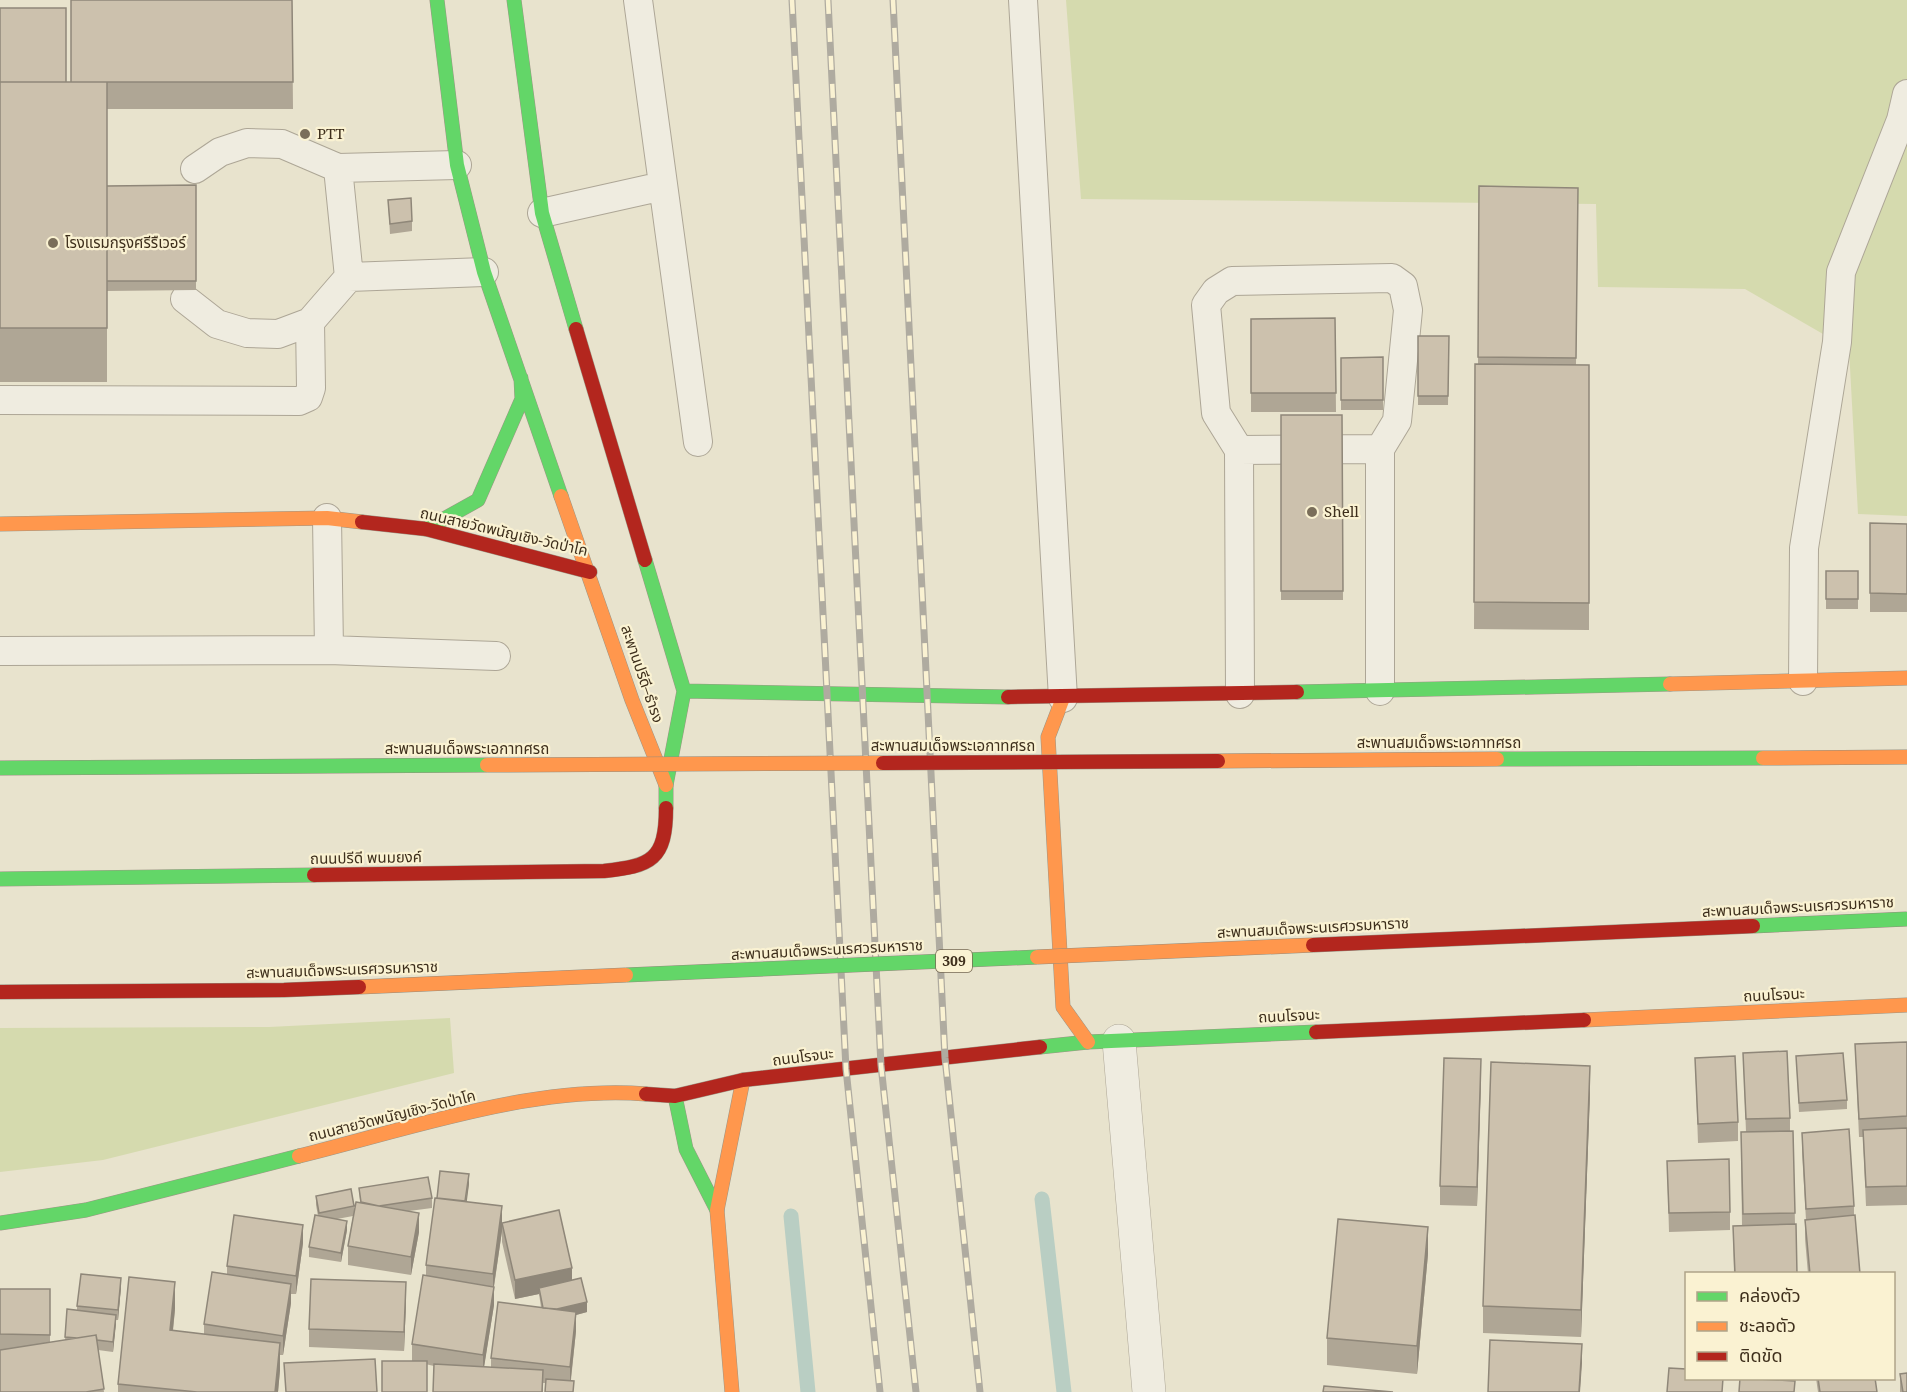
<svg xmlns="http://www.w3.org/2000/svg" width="1907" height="1392" viewBox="0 0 1907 1392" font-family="'Noto Serif','Noto Sans Thai',serif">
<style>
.green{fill:#d5daae}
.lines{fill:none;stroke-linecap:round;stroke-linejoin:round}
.stream{stroke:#b9cec3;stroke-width:15}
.lane-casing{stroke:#ada696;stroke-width:30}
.street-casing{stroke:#ada696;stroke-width:34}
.fast-casing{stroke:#9d9686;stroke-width:15}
.slow-casing{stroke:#9d9686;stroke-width:15}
.jam-casing{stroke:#9d9686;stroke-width:15}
.lane{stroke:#efece0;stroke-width:28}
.street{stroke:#efece0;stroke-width:33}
.fast{stroke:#63d668;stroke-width:14}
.slow{stroke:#ff974d;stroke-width:14}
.jam{stroke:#b3261e;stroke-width:14}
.rail-casing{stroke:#afaba0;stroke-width:7}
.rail{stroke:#faf2d2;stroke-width:4.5;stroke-dasharray:14;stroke-linecap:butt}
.fast-bridge-casing{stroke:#938c7d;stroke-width:15;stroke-linecap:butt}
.slow-bridge-casing{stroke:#938c7d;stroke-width:15;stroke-linecap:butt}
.jam-bridge-casing{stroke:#938c7d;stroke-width:15;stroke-linecap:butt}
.fast-bridge{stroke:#63d668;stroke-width:14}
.slow-bridge{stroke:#ff974d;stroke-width:14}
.jam-bridge{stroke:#b3261e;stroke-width:14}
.wall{fill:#afa695;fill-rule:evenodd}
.shaded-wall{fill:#8f8779}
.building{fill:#ccc1ad;stroke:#8f8779;stroke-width:1.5}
.poi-dot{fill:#7a6e5a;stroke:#faf2d2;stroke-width:2}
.labels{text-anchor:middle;stroke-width:4.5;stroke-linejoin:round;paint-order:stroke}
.shield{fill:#faf2d2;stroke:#766a53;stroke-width:1.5}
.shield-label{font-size:14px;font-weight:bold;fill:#3e2f1c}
.poi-label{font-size:15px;fill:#3e2f1c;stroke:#faf2d2;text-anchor:start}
.street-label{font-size:15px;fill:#3e2f1c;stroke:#faf2d2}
</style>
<rect width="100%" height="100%" fill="#e8e3cd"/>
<!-- green -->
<path class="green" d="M1066 0H1907V516L1858 514 1849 349 1745 289 1598 287 1596 204 1081 199Z
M450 1018 454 1073 103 1160 0 1172V1028L269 1027Z"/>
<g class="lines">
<!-- stream -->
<path class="stream" d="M1042 1199 1064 1392
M791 1216 808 1392"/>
<defs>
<path id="lane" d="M638 0 698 442
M1023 0 1063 698
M338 168 349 277
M195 169 220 152 247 143 282 144 338 168 457 165
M542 213 663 186
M185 299 217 324 247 333 278 334 310 322 349 277 484 272
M0 400 299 401 308 397 311 388 310 322
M1239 450 1380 449
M329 650 496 656
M0 651 329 650 327 518
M1803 681 1804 548 1837 342 1841 272 1901 120 1907 94
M1240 694 1239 450 1216 413 1206 305 1216 291 1232 281 1392 278 1403 286 1408 310 1397 421 1380 449V691"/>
<path id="street" d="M1119 1041 1149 1392"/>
<path id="fast" d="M437 0 457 165 484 272 561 496
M514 0 542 213 576 329
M426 529 478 500 522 399 521 378
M645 560 684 691 666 785V808
M684 691 1008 697
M1297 692 1670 684
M0 879 314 875
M1040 1047 1088 1042 1316 1032
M675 1096 686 1149 717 1210
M0 1223 86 1210 299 1156"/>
<path id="slow" d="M561 496 632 700 666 785
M0 524 327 518 362 522
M1670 684 1907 678
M1063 698 1048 737 1063 1007 1088 1042
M1584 1020 1907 1005
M299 1156C409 1129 533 1085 646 1094
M732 1392 717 1210 743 1080"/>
<path id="jam" d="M576 329 645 560
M362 522 426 529 590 572
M1008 697 1297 692
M314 875 604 871C651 866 666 860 666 808
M1316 1032 1584 1020
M646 1094 675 1096 743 1080 1040 1047"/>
</defs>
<!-- lane casing -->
<use href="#lane" class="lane-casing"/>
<!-- street casing -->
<use href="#street" class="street-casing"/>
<!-- fast casing -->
<use href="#fast" class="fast-casing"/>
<!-- slow casing -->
<use href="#slow" class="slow-casing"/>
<!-- jam casing -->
<use href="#jam" class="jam-casing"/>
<!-- lane -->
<use href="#lane" class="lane"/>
<!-- street -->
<use href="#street" class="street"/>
<!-- fast -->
<use href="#fast" class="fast"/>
<!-- slow -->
<use href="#slow" class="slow"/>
<!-- jam -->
<use href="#jam" class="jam"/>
<defs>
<path id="rail" d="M792 0 846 1069 880 1392
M828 0 881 1065 916 1392
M893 0 945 1058 980 1392"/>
</defs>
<!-- rail casing -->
<use href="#rail" class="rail-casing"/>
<!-- rail -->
<use href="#rail" class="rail"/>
<defs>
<path id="fast-bridge" d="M1497 759 1763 758
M0 768 487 765
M1753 926 1907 919
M626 975 1037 957"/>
<path id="slow-bridge" d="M1763 758 1907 757
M1218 761 1497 759
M487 765 883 763
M1037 957 1313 945
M359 987 626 975"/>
<path id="jam-bridge" d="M883 763 1218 761
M1313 945 1753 926
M0 992 284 990 359 987"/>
</defs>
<!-- fast-bridge casing -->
<use href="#fast-bridge" class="fast-bridge-casing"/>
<!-- slow-bridge casing -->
<use href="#slow-bridge" class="slow-bridge-casing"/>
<!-- jam-bridge casing -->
<use href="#jam-bridge" class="jam-bridge-casing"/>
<!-- fast-bridge -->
<use href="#fast-bridge" class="fast-bridge"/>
<!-- slow-bridge -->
<use href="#slow-bridge" class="slow-bridge"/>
<!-- jam-bridge -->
<use href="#jam-bridge" class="jam-bridge"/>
</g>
<!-- wall -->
<path class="wall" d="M292 0 293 109H107V186L196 185V290L107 291V382H0V8L66 82H71Z
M1479 186 1578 188 1576 365H1589V630L1474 629 1475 364H1478Z
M388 200 412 221V231L390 234Z
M1335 318 1336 412H1251V319Z
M1418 336H1449L1448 405H1418Z
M1383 357V410H1341V358Z
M1281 415H1342L1343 600H1281Z
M1870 523 1907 524V612H1870Z
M1826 571H1858V609H1826Z
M1907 1042V1205L1866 1206 1863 1137H1859L1855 1044Z
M1743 1053 1790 1118V1131H1793L1795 1224 1797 1274H1734L1733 1226 1742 1225 1741 1151 1746 1132Z
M1796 1056 1847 1100V1109L1799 1112Z
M1695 1058 1738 1122V1141L1698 1143Z
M1481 1078 1477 1206 1440 1205V1186Z
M1590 1093 1581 1337 1483 1333V1306Z
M1802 1133 1854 1206V1215L1860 1274H1808L1805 1239V1220H1806L1802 1152Z
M1667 1161 1730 1212V1230L1669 1232Z
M469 1184 466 1202 502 1223 572 1281 587 1312 576 1315V1331L571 1380 574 1381 573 1392H545V1383H543V1392H433L434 1366 412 1361V1344L426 1275V1265L437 1198ZM502 1231V1242L515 1299 539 1294 541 1307 491 1358V1367L484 1366 494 1305V1287Z
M359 1188 432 1198V1208L409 1211 419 1232 411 1275 348 1265V1246L353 1216 337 1219 347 1230 341 1262 309 1257V1247L318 1216 316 1205V1196L354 1206V1211L360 1202Z
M303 1243 296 1294H291V1303L283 1355H280V1370L278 1392H118V1384L175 1309 173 1331 204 1334V1324L227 1274V1266Z
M1428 1254 1417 1374 1327 1365V1338Z
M121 1287 118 1320H116L113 1352 98 1350 104 1392H0V1289H50V1343L65 1340 67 1309 77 1310V1306Z
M406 1301 404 1351 309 1347V1329Z
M1900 1374 1907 1392H1900Z
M1816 1378H1875L1877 1392H1818Z"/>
<!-- shaded-wall -->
<path class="shaded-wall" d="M1481 1059V1078L1477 1206V1187Z
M1590 1066V1093L1581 1337V1310Z
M469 1174V1184L465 1216V1206Z
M502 1206V1226V1223V1231L493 1292V1274Z
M419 1213V1232L411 1275V1257Z
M347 1221V1230L341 1262V1253Z
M303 1225V1243L296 1294V1276Z
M1428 1227V1254L1417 1374V1346Z
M572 1268V1287L539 1288V1294L515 1299V1280Z
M121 1278V1287L118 1320V1310Z
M175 1282V1309L170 1357V1330Z
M406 1282V1301L404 1351V1332Z
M291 1284V1303L283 1355V1336Z
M494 1287V1305L483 1374V1355Z
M587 1302V1312L576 1315V1331L570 1386V1367L544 1312Z
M116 1315V1324L113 1352V1342Z
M280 1343V1370L278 1392H275Z
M1582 1344V1363L1580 1392H1579Z"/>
<!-- building -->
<path class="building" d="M71 0H292L293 82H71Z
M0 8H66V82H0Z
M0 82H107V328H0Z
M196 185V281H107V186Z
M1479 186 1578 188 1576 358 1478 357Z
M411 198 412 221 390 224 388 200Z
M1335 318 1336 393H1251V319Z
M1418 336H1449L1448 396H1418Z
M1383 357V400H1341V358Z
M1475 364 1589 365V603L1474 602Z
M1281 415H1342L1343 591H1281Z
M1870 523 1907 524V594L1870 593Z
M1826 571H1858V599H1826Z
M1907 1042V1116L1859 1119 1855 1044Z
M1787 1051 1790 1118 1746 1119 1743 1053Z
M1843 1053 1847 1100 1799 1103 1796 1056Z
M1735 1056 1738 1122 1698 1124 1695 1058Z
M1444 1058 1481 1059 1477 1187 1440 1186Z
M1491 1062 1590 1066 1581 1310 1483 1306Z
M1907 1128V1186L1866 1187 1863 1130Z
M1849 1129 1854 1206 1806 1209 1802 1133Z
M1793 1131 1795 1213 1743 1214 1741 1132Z
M1729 1159 1730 1212 1669 1213 1667 1161Z
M440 1171 469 1174 465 1201 437 1198Z
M428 1177 432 1198 379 1206 361 1202 359 1188Z
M351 1189 354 1206 319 1213 316 1196Z
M435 1198 502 1206 493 1274 426 1265Z
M356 1202 419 1213 411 1257 348 1246Z
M559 1210 572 1268 515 1280 502 1223Z
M234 1215 303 1225 296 1276 227 1266Z
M315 1215 347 1221 341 1253 309 1247Z
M1855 1215 1860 1274H1810L1805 1220Z
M1338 1219 1428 1227 1417 1346 1327 1338Z
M1796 1224 1797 1274H1735L1733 1226Z
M212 1272 291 1284 283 1336 204 1324Z
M81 1274 121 1278 118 1310 77 1306Z
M423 1275 494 1287 483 1355 412 1344Z
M129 1277 175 1282 170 1330 280 1343 275 1392H197L118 1384Z
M581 1278 587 1302 557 1309 543 1308 539 1288Z
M311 1279 406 1282 404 1332 309 1329Z
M0 1289H50V1335L0 1334Z
M498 1302 576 1312 570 1367 491 1358Z
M67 1309 116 1315 113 1342 97 1340 96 1335 77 1338 65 1337Z
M96 1335 104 1389 86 1392H0V1350Z
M1490 1340 1582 1344 1579 1392H1488Z
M375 1359 377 1392H286L284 1363Z
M382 1361H427V1392H382Z
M434 1364 543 1370 542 1392H433Z
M1669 1368 1686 1369V1378H1723L1722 1392H1667Z
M1907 1373V1392H1903L1900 1374Z
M1740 1378 1795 1381 1794 1392H1739Z
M1818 1378H1875L1877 1392H1820Z
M546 1379 574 1381 573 1392H545Z
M1324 1386 1393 1392H1323Z"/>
<!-- markers -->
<g class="poi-dot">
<circle cx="305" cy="134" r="6"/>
<circle cx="53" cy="243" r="6"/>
<circle cx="1312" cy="512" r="6"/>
</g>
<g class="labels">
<!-- shield labels -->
<rect class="shield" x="936" y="950" width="36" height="22" rx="4.5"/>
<g class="shield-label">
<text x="954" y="966">309</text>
</g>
<!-- poi labels -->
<g class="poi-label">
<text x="317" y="139">PTT</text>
<text x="65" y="248">โรงแรมกรุงศรีรืเวอร์</text>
<text x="1324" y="517">Shell</text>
</g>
<!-- street labels -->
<g class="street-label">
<text transform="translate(504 532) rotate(13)" y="5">ถนนสายวัดพนัญเชิง-วัดป่าโค</text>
<text transform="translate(642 674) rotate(71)" y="5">สะพานปรีดี–ธำรง</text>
<text x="1439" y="748">สะพานสมเด็จพระเอกาทศรถ</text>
<text x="953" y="751">สะพานสมเด็จพระเอกาทศรถ</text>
<text x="467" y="754">สะพานสมเด็จพระเอกาทศรถ</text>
<text transform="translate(366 858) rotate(-1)" y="5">ถนนปรีดี พนมยงค์</text>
<text transform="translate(1798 907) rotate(-3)" y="5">สะพานสมเด็จพระนเรศวรมหาราช</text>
<text transform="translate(1313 928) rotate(-3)" y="5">สะพานสมเด็จพระนเรศวรมหาราช</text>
<text transform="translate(827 950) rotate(-3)" y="5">สะพานสมเด็จพระนเรศวรมหาราช</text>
<text transform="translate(342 970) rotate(-2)" y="5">สะพานสมเด็จพระนเรศวรมหาราช</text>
<text transform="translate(1774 995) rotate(-3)" y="5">ถนนโรจนะ</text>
<text transform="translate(1289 1016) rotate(-3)" y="5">ถนนโรจนะ</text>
<text transform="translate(803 1057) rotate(-7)" y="5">ถนนโรจนะ</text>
<text transform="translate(392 1116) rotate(-14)" y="5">ถนนสายวัดพนัญเชิง-วัดป่าโค</text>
</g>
</g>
<!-- legend -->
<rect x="1685" y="1272" width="210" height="108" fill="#faf2d2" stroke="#afa489" stroke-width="1.5"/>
<rect x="1697" y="1292" width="30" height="9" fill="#63d668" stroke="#afa489" stroke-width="1.5"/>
<text x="1739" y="1302" font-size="18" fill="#3e2f1c">คล่องตัว</text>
<rect x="1697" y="1322" width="30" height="9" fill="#ff974d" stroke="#afa489" stroke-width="1.5"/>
<text x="1739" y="1332" font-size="18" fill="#3e2f1c">ชะลอตัว</text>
<rect x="1697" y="1352" width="30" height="9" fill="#b3261e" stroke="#afa489" stroke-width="1.5"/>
<text x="1739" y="1362" font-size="18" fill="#3e2f1c">ติดขัด</text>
</svg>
